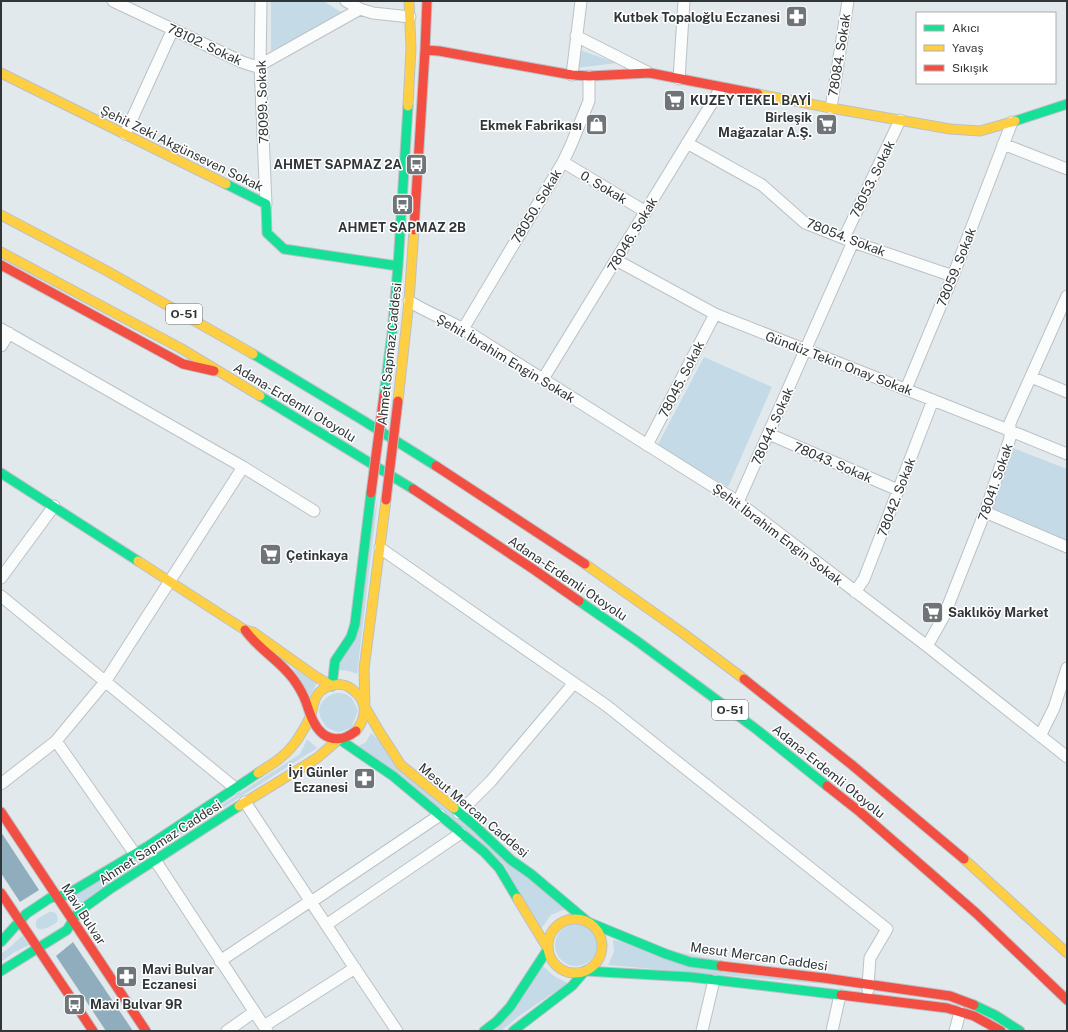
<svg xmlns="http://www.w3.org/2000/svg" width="1068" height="1032" viewBox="0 0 1068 1032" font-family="'Public Sans',sans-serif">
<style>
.green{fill:#c5dae7}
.water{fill:#90adbe}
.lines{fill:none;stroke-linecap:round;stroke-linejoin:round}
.street-casing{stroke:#bcc1c5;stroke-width:13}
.fast-casing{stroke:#bcc1c5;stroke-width:11}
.slow-casing{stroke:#bcc1c5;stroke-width:11}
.jam-casing{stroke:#bcc1c5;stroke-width:11}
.street{stroke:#fbfcfc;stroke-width:11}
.fast{stroke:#16e098;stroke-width:9}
.slow{stroke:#ffcf43;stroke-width:9}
.jam{stroke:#f24e42;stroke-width:9}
.jam-bridge-casing{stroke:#bcc1c5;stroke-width:11;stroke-linecap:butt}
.jam-bridge{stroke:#f24e42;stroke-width:9}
.labels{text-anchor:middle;stroke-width:3;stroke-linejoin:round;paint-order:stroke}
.shield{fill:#fff;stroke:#6e7274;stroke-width:1}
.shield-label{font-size:12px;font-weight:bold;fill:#303538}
.poi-label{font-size:13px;font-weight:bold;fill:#303538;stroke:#fff;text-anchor:end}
.street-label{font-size:13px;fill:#303538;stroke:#fff}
</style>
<rect width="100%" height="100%" fill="#e2e9ed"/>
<!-- green -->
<path class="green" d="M271 1H323L343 13 271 51Z
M577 49 617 63 577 68Z
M704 357 772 387 728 487 657 446Z
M1013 448 1067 469V544L990 514Z
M378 497 357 674 349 671 339 670Z
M293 668 317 683 310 696Z
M336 693C350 693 353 698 358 711L351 728C347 729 342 732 338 732 336 732 334 730 332 730 327 728 326 727 323 722 314 709 322 697 336 693Z
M371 733 565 909 551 915 541 929 503 863 357 747 366 742Z
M307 739 317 748 157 850 74 908 68 900 155 848 300 754Z
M49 912C56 911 59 916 57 922 51 927 31 937 37 919Z
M555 945a21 21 0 1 1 42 0a21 21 0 1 1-42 0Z
M22 936 29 945 13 953 1 962V954L9 948Z
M613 940 859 987 608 965 614 952Z
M543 966 554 976 568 983 519 1016 501 1031H491Z"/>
<!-- water -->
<path class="water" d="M1 832 39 890 20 902 1 873Z
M73 942 133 1031H106L56 956Z"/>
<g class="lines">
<defs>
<path id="street" d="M113 1 242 62 254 66 260 65 360 9
M261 1 260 65 266 204
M346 1 360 9 373 13 410 17
M576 36 647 72
M572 75 581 1
M679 79 684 1
M831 108 848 1
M125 134 173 29
M687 143 762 185 805 223 853 242 953 276
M1003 144 1067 169
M563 162 646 212
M844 238 900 120
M616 260 715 314 1006 429 1067 454
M409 301C427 313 449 320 468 332L738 502 927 646 1067 757
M1 329 243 467 314 511
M463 329 563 162 571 145 589 101V76
M1 346 9 333
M1031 377 1067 392
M543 379 721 88
M906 389 953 276 1012 122
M769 434 898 490
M647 445 715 314
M738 502 853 242
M985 512 1067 547
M380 548 607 706 887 929 870 958 868 985V990
M1 578 54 506
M855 592 864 579 933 400
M1 596 235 788
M927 646 944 616 985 512 1010 438V423L1067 296
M1040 736 1054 708 1067 668
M56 741 135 854
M1 784 56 741 105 682 243 467
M245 802 352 964 397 1031
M459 813 491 781 574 683
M155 860 267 1031
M326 925 461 833
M220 961 306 904 311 902 440 815
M264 1026 355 968
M227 1031 254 1012
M702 1031 714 980
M832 1031 840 995
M955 1031 960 1012"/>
<path id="fast" d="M1015 121 1067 104
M226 184 266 204 267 233 284 249 398 266
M253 354 364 421 436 466
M384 395 392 333 398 266 408 106
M260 396 413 489
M1 473 138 561
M579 601 637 641 756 729 827 786
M332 686 335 661 351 637 355 624 371 493
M339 739 393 776 484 852 499 868 517 898
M454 808 475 826 511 860 531 874 588 922 666 954 690 962 721 966
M1 942 26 914 50 898 66 895 148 846 258 773
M1 971 67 930 78 912 110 889 239 806
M585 971 690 977 841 995
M974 1005 995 1015 1020 1031
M484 1031 497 1021 510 1007 548 949
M513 1031 572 986 585 971"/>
<path id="slow" d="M1 73 226 184
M758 94 831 108 950 129 980 131 1015 121
M408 106 411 48 409 1
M1 215 107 271 253 354
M1 252 182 349 260 396
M398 401 409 301 414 230
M386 500 364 669 365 707 379 731 401 765 454 808
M138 561 245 630 253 632 315 676 332 686
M585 564 680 631 744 679
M258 773C271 765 284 757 294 744 299 738 308 722 311 715 314 703 314 693 327 687 336 683 346 684 353 690 368 701 367 717 356 731
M239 806 317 758 339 739
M964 859 1067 953
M517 898 548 949
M548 946a27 27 0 1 1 54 0a27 27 0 1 1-54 0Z"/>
<path id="jam" d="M425 50 439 51 572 75 589 76 650 73 758 94
M414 230 425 50 427 1
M1 265 183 364 214 371
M436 466 585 564
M413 489 533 569 579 601
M245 630C259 650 281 661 294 680 299 687 303 694 306 702 310 713 313 726 323 734 334 742 346 739 356 731
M744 679 852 765 964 859
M827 786 860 812 976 913 1067 1000
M1 812 146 1031
M1 893 93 1031
M721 966 824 978 950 996 974 1005
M841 995 947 1008 974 1016 1001 1031"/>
</defs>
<!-- street casing -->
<use href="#street" class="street-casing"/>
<!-- fast casing -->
<use href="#fast" class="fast-casing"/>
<!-- slow casing -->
<use href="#slow" class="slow-casing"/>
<!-- jam casing -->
<use href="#jam" class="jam-casing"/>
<!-- street -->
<use href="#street" class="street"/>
<!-- fast -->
<use href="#fast" class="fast"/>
<!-- slow -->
<use href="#slow" class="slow"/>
<!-- jam -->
<use href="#jam" class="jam"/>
<defs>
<path id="jam-bridge" d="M371 493 384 395
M386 500 398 401"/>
</defs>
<!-- jam-bridge casing -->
<use href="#jam-bridge" class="jam-bridge-casing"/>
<!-- jam-bridge -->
<use href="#jam-bridge" class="jam-bridge"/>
</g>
<!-- icons -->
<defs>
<symbol id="pharmacy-square" viewBox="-11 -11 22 22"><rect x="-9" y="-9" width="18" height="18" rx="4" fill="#6e7477" stroke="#fff"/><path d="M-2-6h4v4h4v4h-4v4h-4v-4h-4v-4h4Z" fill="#fff"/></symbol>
<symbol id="supermarket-square" viewBox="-11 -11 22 22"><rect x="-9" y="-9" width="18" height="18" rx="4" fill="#6e7477" stroke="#fff"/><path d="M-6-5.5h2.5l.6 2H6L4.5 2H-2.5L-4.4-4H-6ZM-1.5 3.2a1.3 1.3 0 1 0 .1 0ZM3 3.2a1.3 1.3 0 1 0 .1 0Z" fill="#fff"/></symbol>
<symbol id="shop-square" viewBox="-11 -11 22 22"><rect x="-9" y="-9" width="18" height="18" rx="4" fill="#6e7477" stroke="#fff"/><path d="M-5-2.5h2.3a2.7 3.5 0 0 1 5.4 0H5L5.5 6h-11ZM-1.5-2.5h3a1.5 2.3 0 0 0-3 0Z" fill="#fff"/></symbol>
<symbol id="bus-square" viewBox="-11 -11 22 22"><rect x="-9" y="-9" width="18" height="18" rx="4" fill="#6e7477" stroke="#fff"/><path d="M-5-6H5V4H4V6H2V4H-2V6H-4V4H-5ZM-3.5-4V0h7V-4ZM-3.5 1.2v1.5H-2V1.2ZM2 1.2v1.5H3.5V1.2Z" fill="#fff"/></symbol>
</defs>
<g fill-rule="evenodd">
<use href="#pharmacy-square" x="784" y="4" width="25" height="25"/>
<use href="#supermarket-square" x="662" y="88" width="25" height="25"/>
<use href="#supermarket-square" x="814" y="112" width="25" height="25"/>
<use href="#shop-square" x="584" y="112" width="25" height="25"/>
<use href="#bus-square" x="404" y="152" width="25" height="25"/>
<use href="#bus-square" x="390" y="192" width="25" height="25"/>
<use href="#supermarket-square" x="258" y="542" width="25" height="25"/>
<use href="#supermarket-square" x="920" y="600" width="25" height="25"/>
<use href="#pharmacy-square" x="352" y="766" width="25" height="25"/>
<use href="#pharmacy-square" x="114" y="964" width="25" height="25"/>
<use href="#bus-square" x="62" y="992" width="25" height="25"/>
</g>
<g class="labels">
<!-- shield labels -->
<g class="shield">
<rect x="166" y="304" width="36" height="20" rx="3"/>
<rect x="712" y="700" width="36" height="20" rx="3"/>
</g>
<g class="shield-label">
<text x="184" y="318">O-51</text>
<text x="730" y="714">O-51</text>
</g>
<!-- poi labels -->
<g class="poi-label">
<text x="780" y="22">Kutbek Topaloğlu Eczanesi</text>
<text x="690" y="105" text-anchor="start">KUZEY TEKEL BAYİ</text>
<text x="812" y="122">Birleşik<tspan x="812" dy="15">Mağazalar A.Ş.</tspan></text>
<text x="582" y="130">Ekmek Fabrikası</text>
<text x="402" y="169">AHMET SAPMAZ 2A</text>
<text x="402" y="232" text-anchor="middle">AHMET SAPMAZ 2B</text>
<text x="286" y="560" text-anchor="start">Çetinkaya</text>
<text x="948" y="617" text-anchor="start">Saklıköy Market</text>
<text x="348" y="777">İyi Günler<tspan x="348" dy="15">Eczanesi</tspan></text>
<text x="142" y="974" text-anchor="start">Mavi Bulvar<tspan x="142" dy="15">Eczanesi</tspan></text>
<text x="90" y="1009" text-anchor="start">Mavi Bulvar 9R</text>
</g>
<!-- street labels -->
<g class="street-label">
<text transform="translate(205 44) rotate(25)" y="5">78102. Sokak</text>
<text transform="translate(839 55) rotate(-81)" y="5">78084. Sokak</text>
<text transform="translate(262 102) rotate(-92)" y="5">78099. Sokak</text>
<text transform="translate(182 148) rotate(26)" y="5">Şehit Zeki Akgünseven Sokak</text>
<text transform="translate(872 179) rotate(-64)" y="5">78053. Sokak</text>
<text transform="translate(604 187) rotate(31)" y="5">0. Sokak</text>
<text transform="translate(536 206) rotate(-59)" y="5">78050. Sokak</text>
<text transform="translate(632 234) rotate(-59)" y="5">78046. Sokak</text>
<text transform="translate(846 237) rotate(21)" y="5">78054. Sokak</text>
<text transform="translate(956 267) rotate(-68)" y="5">78059. Sokak</text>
<text transform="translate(389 354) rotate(-84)" y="5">Ahmet Sapmaz Caddesi</text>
<text transform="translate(506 358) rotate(31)" y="5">Şehit İbrahim Engin Sokak</text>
<text transform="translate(839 363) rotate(21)" y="5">Gündüz Tekin Onay Sokak</text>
<text transform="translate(681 379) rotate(-63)" y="5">78045. Sokak</text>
<text transform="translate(295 402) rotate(31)" y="5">Adana-Erdemli Otoyolu</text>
<text transform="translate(772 426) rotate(-66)" y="5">78044. Sokak</text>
<text transform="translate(833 462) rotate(23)" y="5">78043. Sokak</text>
<text transform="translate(995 482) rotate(-71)" y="5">78041. Sokak</text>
<text transform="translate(896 497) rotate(-69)" y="5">78042. Sokak</text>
<text transform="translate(778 534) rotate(37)" y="5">Şehit İbrahim Engin Sokak</text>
<text transform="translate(568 578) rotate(34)" y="5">Adana-Erdemli Otoyolu</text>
<text transform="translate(829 771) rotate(39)" y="5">Adana-Erdemli Otoyolu</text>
<text transform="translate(474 810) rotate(40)" y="5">Mesut Mercan Caddesi</text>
<text transform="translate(160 842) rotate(-33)" y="5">Ahmet Sapmaz Caddesi</text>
<text transform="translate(84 914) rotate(57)" y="5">Mavi Bulvar</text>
<text transform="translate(759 956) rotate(8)" y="5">Mesut Mercan Caddesi</text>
</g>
</g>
<!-- border -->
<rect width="1068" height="1032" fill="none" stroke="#303538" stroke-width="4"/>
<!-- legend -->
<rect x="916" y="12" width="140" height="72" fill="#ffffff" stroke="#acaeaf"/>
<rect x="924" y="25" width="20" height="6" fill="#16e098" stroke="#acaeaf"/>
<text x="952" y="32" font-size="12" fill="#303538">Akıcı</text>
<rect x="924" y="45" width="20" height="6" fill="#ffcf43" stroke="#acaeaf"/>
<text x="952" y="52" font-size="12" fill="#303538">Yavaş</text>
<rect x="924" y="65" width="20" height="6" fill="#f24e42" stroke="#acaeaf"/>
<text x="952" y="72" font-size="12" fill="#303538">Sıkışık</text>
</svg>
